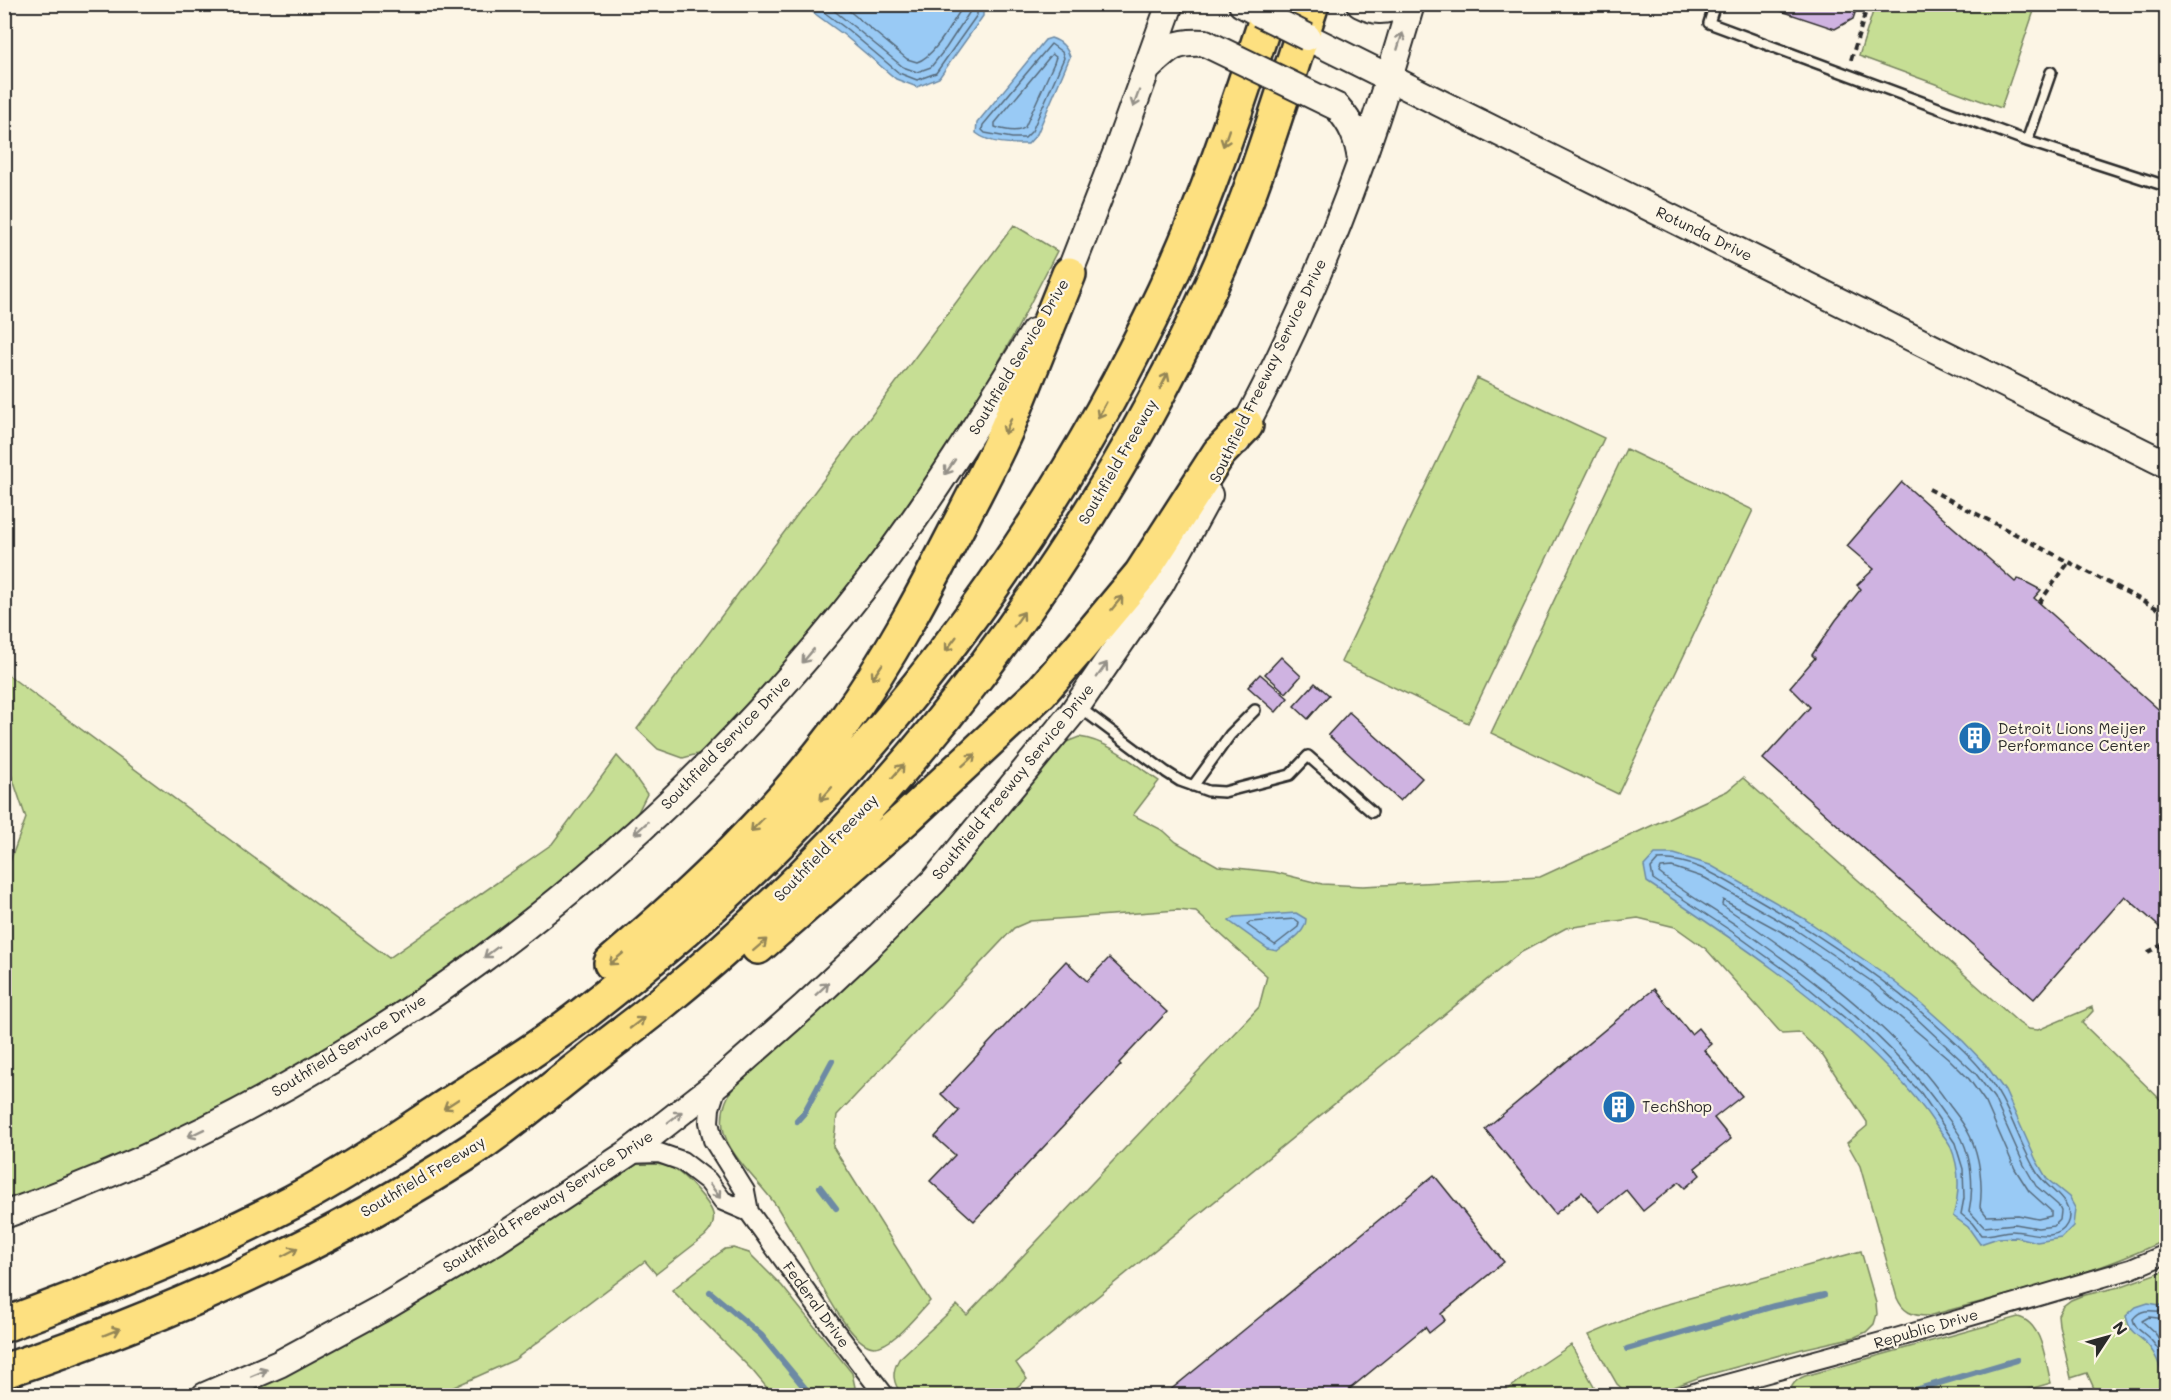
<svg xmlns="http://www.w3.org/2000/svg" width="2171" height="1400" viewBox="0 0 2171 1400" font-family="Mali,sans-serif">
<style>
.green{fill:#c6de94;stroke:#788460;stroke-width:1.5}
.water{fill:#99caf5;stroke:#6d8aa4;stroke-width:1.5}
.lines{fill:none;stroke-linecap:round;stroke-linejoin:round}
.shore{stroke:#576b7c;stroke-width:1.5}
.stream{stroke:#6d8aa4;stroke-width:6}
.building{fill:#cfb3e1;stroke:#2b2b2b;stroke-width:1.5}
.lane-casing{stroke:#2b2b2b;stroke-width:14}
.street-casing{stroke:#2b2b2b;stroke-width:22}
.secondary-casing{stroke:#2b2b2b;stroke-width:30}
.highway-casing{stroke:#2b2b2b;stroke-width:38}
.path{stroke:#2b2b2b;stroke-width:4;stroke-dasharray:6 4.5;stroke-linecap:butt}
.lane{stroke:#fcf5e5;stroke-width:9}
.street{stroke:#fcf5e5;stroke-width:18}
.secondary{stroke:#fcf5e5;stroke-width:26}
.highway{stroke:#fde080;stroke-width:33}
.secondary-bridge-casing{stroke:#2b2b2b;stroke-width:30;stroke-linecap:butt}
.secondary-bridge{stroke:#fcf5e5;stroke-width:26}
.oneway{stroke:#949088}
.oneway2{stroke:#948656}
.labels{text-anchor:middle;stroke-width:4.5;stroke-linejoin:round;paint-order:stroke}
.street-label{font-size:15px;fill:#2b2b2b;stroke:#fcf5e5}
.poi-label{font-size:15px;fill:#2b2b2b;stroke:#fcf5e5;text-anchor:start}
</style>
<rect width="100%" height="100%" fill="#fcf5e5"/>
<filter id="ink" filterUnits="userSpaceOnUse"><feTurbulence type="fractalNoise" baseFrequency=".0167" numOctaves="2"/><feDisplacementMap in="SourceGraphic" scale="12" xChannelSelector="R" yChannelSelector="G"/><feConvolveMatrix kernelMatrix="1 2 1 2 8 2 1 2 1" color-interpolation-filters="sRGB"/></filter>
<g filter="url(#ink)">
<!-- green -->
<path class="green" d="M1875 5H2036L2001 108 1859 56Z
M1014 225 1057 251 1017 329 963 425 866 563 793 654 701 753 683 758 672 754 658 749 637 729Z
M1477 378 1604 438 1468 723 1341 662Z
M1626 449 1753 510 1618 794 1491 733Z
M4 672 389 958 552 844 617 756 630 770 647 794 637 814 603 848 495 935 371 1022 247 1094 157 1141 5 1202V875L26 818 5 756Z
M1079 737C1110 741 1134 764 1159 781L1133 815 1164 831 1176 842 1218 866 1274 872 1322 884 1363 886 1540 877 1727 791 1743 778 2019 1023 2028 1029 2038 1030 2092 1007 2093 1011 2082 1023 2166 1105V1239C2094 1276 2007 1294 1928 1316 1912 1316 1903 1312 1897 1298L1860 1166 1847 1143 1867 1126V1122L1821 1053 1800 1033 1782 1034 1706 949 1675 927 1638 918 1566 928 1520 953 1016 1363 1027 1379 1007 1395H902C893 1383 891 1373 899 1359L957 1305 967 1315 1259 1007 1267 976 1196 912 1178 910 1030 921 1014 928 837 1115 833 1147 930 1301C917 1314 893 1347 874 1347 850 1346 818 1278 807 1258 797 1241 787 1223 777 1207 762 1184 727 1155 723 1128 720 1108 728 1094 740 1078L1064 743Z
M638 1164C650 1164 661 1163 672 1168 683 1173 710 1202 713 1214 715 1223 711 1230 705 1236L656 1274 645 1261 514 1360 436 1395 236 1396C295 1368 354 1340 412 1307 484 1266 554 1218 623 1171Z
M733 1248 749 1253 782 1286 852 1373 855 1387 851 1395H773L752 1370 672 1290 718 1254 725 1249Z
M1861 1251 1876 1303 1877 1314 1874 1324 1866 1332 1855 1337 1802 1349 1700 1377 1653 1395 1630 1396 1617 1384 1589 1335 1653 1308Z
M2166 1270V1395H2097L2087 1373 2071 1378 2059 1325 2058 1315 2063 1306 2071 1300 2081 1296 2119 1287Z
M2018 1317C2043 1323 2045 1361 2051 1383L2008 1395H1789C1791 1385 1795 1380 1805 1376Z
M1571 1345 1599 1395H1501L1532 1371Z"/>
<!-- water -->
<path class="water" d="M803 5H983V16L939 78 917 87 896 79 844 35Z
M1051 38C1061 41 1067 47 1070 57L1037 134 1028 144C1011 144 990 144 976 133L977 123 1045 40Z
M1655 854H1674L1710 865 1803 918 1882 972 1923 1005 1963 1041 1986 1065 2005 1091 2036 1160 2047 1179 2069 1197 2075 1208 2073 1226 2061 1238 2037 1242 2016 1237 1998 1238 1980 1244 1968 1227 1953 1216C1960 1193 1960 1168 1950 1145 1947 1139 1941 1133 1937 1127 1923 1106 1908 1088 1891 1071 1819 996 1733 939 1647 882L1644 866Z
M1296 913 1306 919C1306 934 1287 943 1277 951L1268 949 1229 921 1235 917Z
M2148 1303 2166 1306V1395H2165C2165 1377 2158 1355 2145 1342 2132 1330 2131 1334 2126 1316L2136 1307Z"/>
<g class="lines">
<!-- shore -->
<path class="shore" d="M813 4 848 30 899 73 917 80 936 73 977 15V4
M826 4 903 67 917 72 931 67 946 48 969 13V4
M841 4 907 59 917 62C934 57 950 26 960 11V4
M1051 44 1062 52 1064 58 1032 131 1025 138H1012L985 133 982 130 983 125Z
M1052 54 1056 57 1054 63 1025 127C1018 134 1004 130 995 127V123Z
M1658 860C1693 857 1725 881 1754 897 1818 934 1880 975 1936 1025 1951 1039 1968 1053 1981 1069 2009 1101 2016 1138 2037 1173 2047 1189 2077 1203 2067 1224 2057 1244 2028 1231 2012 1231 2002 1231 1991 1236 1981 1235L1972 1223 1961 1214 1964 1198 1963 1169 1955 1143 1921 1093 1862 1032 1799 980 1734 933 1653 879 1651 868Z
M1672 867 1705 878 1796 930 1874 983 1914 1016 1976 1074 1994 1098 2024 1165 2036 1186 2058 1205 2061 1211 2060 1220 2054 1226 2038 1228 2015 1224 1984 1227 1969 1211C1974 1188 1972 1161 1962 1139 1957 1130 1950 1121 1944 1113 1892 1037 1813 980 1739 927 1713 909 1684 893 1659 873L1661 868Z
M1723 900 1791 937 1868 990 1948 1058 1969 1079 1986 1103 2015 1169 2029 1191 2051 1211V1216L2038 1219 2018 1215 1987 1216 1980 1207C1983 1184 1980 1157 1970 1136 1965 1125 1957 1115 1950 1106 1894 1024 1803 960 1722 905Z
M1295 919 1299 922 1298 927 1275 945 1247 925 1250 922Z
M2166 1312C2153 1311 2142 1307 2133 1319 2135 1330 2144 1332 2151 1340 2159 1349 2164 1358 2166 1369
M2166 1319 2149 1317 2142 1321 2155 1333 2166 1349"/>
<!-- stream -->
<path class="stream" d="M797 1121 804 1113 832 1061
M820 1187 836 1208
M710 1292 761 1335 809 1393
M1627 1349 1774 1306 1824 1295
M1895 1396 2017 1360"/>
</g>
<!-- building -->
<path class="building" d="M1778 4H1858L1853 19 1835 29 1781 11Z
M1902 482 2015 582 2018 579 2024 581 2041 590 2034 598 2166 716V933L2125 896 2034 999 1763 759 1810 707 1790 687 1815 658 1812 655 1836 620 1861 589 1857 585 1874 569 1847 546Z
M1281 657 1301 676 1286 693 1265 674Z
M1260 674 1288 698 1276 712 1248 687Z
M1315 683 1329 695 1308 719 1294 706Z
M1349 712 1422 778 1400 801 1328 735Z
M1109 958 1167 1012 1119 1063 1121 1065 974 1221 930 1181 955 1155 935 1137 959 1111 941 1094 1066 961 1087 981Z
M1654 989 1691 1034 1698 1028 1711 1044 1704 1050 1742 1096 1714 1118 1731 1139 1695 1168 1700 1175 1685 1188 1679 1182 1643 1211 1626 1190 1599 1212 1582 1192 1555 1214 1485 1129Z
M1434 1175 1504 1262 1441 1314 1445 1320 1429 1333 1425 1327 1341 1396H1163Z"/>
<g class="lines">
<defs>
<path id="lane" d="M1715 4 1709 23 2027 141 2166 186
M2027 141 2051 72
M1079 707 1166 772 1180 781 1208 791 1224 792 1290 775 1308 756 1372 812
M1193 786 1230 735 1255 710"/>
<path id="street" d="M718 1083 710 1108 709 1122 713 1140 745 1191 749 1212 832 1327 885 1396
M627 1154 659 1153 682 1161 708 1181 723 1201 749 1212
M1683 1396 1896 1338 2131 1269 2166 1254"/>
<path id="secondary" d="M1242 4 1259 13
M1360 4C1374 11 1385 13 1399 4
M1307 37 2166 464
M1148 68C1169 48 1174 41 1205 43
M1337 107C1352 124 1358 138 1361 160
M1059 290 1069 274 1117 151 1170 4
M1237 441C1290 343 1338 232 1373 127 1387 86 1399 45 1411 4
M4 1215C345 1094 648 867 869 581 930 502 982 417 1034 332
M205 1396 279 1364 388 1305 497 1240 627 1154 718 1083 805 1006 867 948 934 881 1073 712 1160 585 1209 495"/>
<path id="highway" d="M758 947 905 819 1041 692 1081 646 1141 574 1219 453 1246 425
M611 963C696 891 778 813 844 722 890 658 926 589 962 519 978 487 996 455 1010 421 1030 372 1049 323 1069 274
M4 1325C103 1288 201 1250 294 1201 345 1174 392 1142 440 1110 488 1079 538 1049 583 1014 664 951 748 879 817 803 958 651 1076 478 1164 291 1208 198 1239 101 1271 4
M4 1371C166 1317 325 1245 469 1152 510 1125 547 1092 586 1062 612 1041 639 1022 664 1001 899 809 1093 551 1216 275 1255 188 1282 95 1312 4"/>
</defs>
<!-- lane casing -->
<use href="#lane" class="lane-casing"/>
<!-- street casing -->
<use href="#street" class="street-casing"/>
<!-- secondary casing -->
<use href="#secondary" class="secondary-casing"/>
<!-- highway casing -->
<use href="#highway" class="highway-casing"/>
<!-- path -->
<path class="path" d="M1851 60 1868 4
M1929 489 2166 613
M2039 603 2069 562
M2148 952 2166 943"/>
<!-- lane -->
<use href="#lane" class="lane"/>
<!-- street -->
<use href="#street" class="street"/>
<!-- secondary -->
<use href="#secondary" class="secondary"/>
<!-- highway -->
<use href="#highway" class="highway"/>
<defs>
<path id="secondary-bridge" d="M1259 13 1307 37
M1205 43 1337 107"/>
</defs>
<!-- secondary-bridge casing -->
<use href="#secondary-bridge" class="secondary-bridge-casing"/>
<!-- secondary-bridge -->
<use href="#secondary-bridge" class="secondary-bridge"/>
</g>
<!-- one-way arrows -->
<defs><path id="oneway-shaft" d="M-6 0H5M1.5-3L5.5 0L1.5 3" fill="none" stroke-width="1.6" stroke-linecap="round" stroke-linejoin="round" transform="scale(1.5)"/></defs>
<g class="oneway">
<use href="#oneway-shaft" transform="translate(1400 41) rotate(-73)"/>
<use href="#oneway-shaft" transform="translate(1136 99) rotate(110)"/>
<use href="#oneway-shaft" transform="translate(950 467) rotate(124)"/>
<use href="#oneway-shaft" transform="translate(808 656) rotate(130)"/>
<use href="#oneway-shaft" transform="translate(1102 670) rotate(-55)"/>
<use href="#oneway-shaft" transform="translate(641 828) rotate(138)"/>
<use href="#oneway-shaft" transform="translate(491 952) rotate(143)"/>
<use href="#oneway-shaft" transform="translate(822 989) rotate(-43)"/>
<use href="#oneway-shaft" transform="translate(675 1117) rotate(-38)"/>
<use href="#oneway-shaft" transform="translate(196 1133) rotate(154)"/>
<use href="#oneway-shaft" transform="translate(715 1191) rotate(53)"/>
<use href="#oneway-shaft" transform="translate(259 1373) rotate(-23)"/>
</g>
<g class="oneway2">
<use href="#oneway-shaft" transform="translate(1226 138) rotate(109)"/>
<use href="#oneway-shaft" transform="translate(1164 381) rotate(-63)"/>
<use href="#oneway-shaft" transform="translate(1102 410) rotate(119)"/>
<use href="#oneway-shaft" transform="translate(1008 426) rotate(114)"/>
<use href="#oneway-shaft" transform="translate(1117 603) rotate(-51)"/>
<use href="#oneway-shaft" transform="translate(1019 619) rotate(-55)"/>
<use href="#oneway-shaft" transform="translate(951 644) rotate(127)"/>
<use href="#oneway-shaft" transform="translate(877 672) rotate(124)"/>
<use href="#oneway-shaft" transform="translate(969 760) rotate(-42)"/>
<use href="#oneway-shaft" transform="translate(898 771) rotate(-49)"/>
<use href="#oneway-shaft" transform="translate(826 794) rotate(131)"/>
<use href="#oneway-shaft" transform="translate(757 825) rotate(134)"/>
<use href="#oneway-shaft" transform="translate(760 945) rotate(-41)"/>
<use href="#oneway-shaft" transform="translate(616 959) rotate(140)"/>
<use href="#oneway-shaft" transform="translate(637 1023) rotate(-38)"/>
<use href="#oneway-shaft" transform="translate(451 1104) rotate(147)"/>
<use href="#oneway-shaft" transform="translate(290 1252) rotate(-28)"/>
<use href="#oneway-shaft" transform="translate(112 1332) rotate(-22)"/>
</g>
</g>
<!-- icons -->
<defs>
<symbol id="building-disc" viewBox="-11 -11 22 22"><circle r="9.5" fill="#1f6fb2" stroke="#fcf5e5"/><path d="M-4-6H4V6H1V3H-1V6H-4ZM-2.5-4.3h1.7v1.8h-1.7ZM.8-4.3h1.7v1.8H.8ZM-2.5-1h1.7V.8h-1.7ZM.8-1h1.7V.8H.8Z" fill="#fff"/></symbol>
</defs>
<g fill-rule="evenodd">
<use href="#building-disc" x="1956" y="719" width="38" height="38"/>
<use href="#building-disc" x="1600" y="1088" width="38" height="38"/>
</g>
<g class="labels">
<!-- street labels -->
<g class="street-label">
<text transform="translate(1704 234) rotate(26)" y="5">Rotunda Drive</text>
<text transform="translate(1019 357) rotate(-59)" y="5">Southfield Service Drive</text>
<text transform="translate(1268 371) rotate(-64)" y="5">Southfield Freeway Service Drive</text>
<text transform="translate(1118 462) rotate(-60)" y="5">Southfield Freeway</text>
<text transform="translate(726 743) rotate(-46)" y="5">Southfield Service Drive</text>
<text transform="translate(1013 782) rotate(-51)" y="5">Southfield Freeway Service Drive</text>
<text transform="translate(826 848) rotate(-46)" y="5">Southfield Freeway</text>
<text transform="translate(349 1046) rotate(-32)" y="5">Southfield Service Drive</text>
<text transform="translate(423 1177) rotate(-31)" y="5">Southfield Freeway</text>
<text transform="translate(548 1202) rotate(-33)" y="5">Southfield Freeway Service Drive</text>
<text transform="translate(816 1305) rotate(54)" y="5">Federal Drive</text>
<text transform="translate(1926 1329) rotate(-16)" y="5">Republic Drive</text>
</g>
<!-- poi labels -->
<g class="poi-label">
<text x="1998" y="734">Detroit Lions Meijer<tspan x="1998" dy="17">Performance Center</tspan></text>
<text x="1642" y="1112">TechShop</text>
</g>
</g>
<!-- margin -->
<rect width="2171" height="1400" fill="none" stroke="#fcf5e5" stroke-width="24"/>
<rect x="12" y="12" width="2147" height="1376" fill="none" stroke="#2b2b2b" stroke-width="2" filter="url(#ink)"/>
<!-- north arrow -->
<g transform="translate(2108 1337) rotate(54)" stroke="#fcf5e5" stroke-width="4.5" paint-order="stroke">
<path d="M0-4.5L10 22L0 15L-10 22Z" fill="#2b2b2b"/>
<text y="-9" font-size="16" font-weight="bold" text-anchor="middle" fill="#2b2b2b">N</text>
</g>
</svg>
